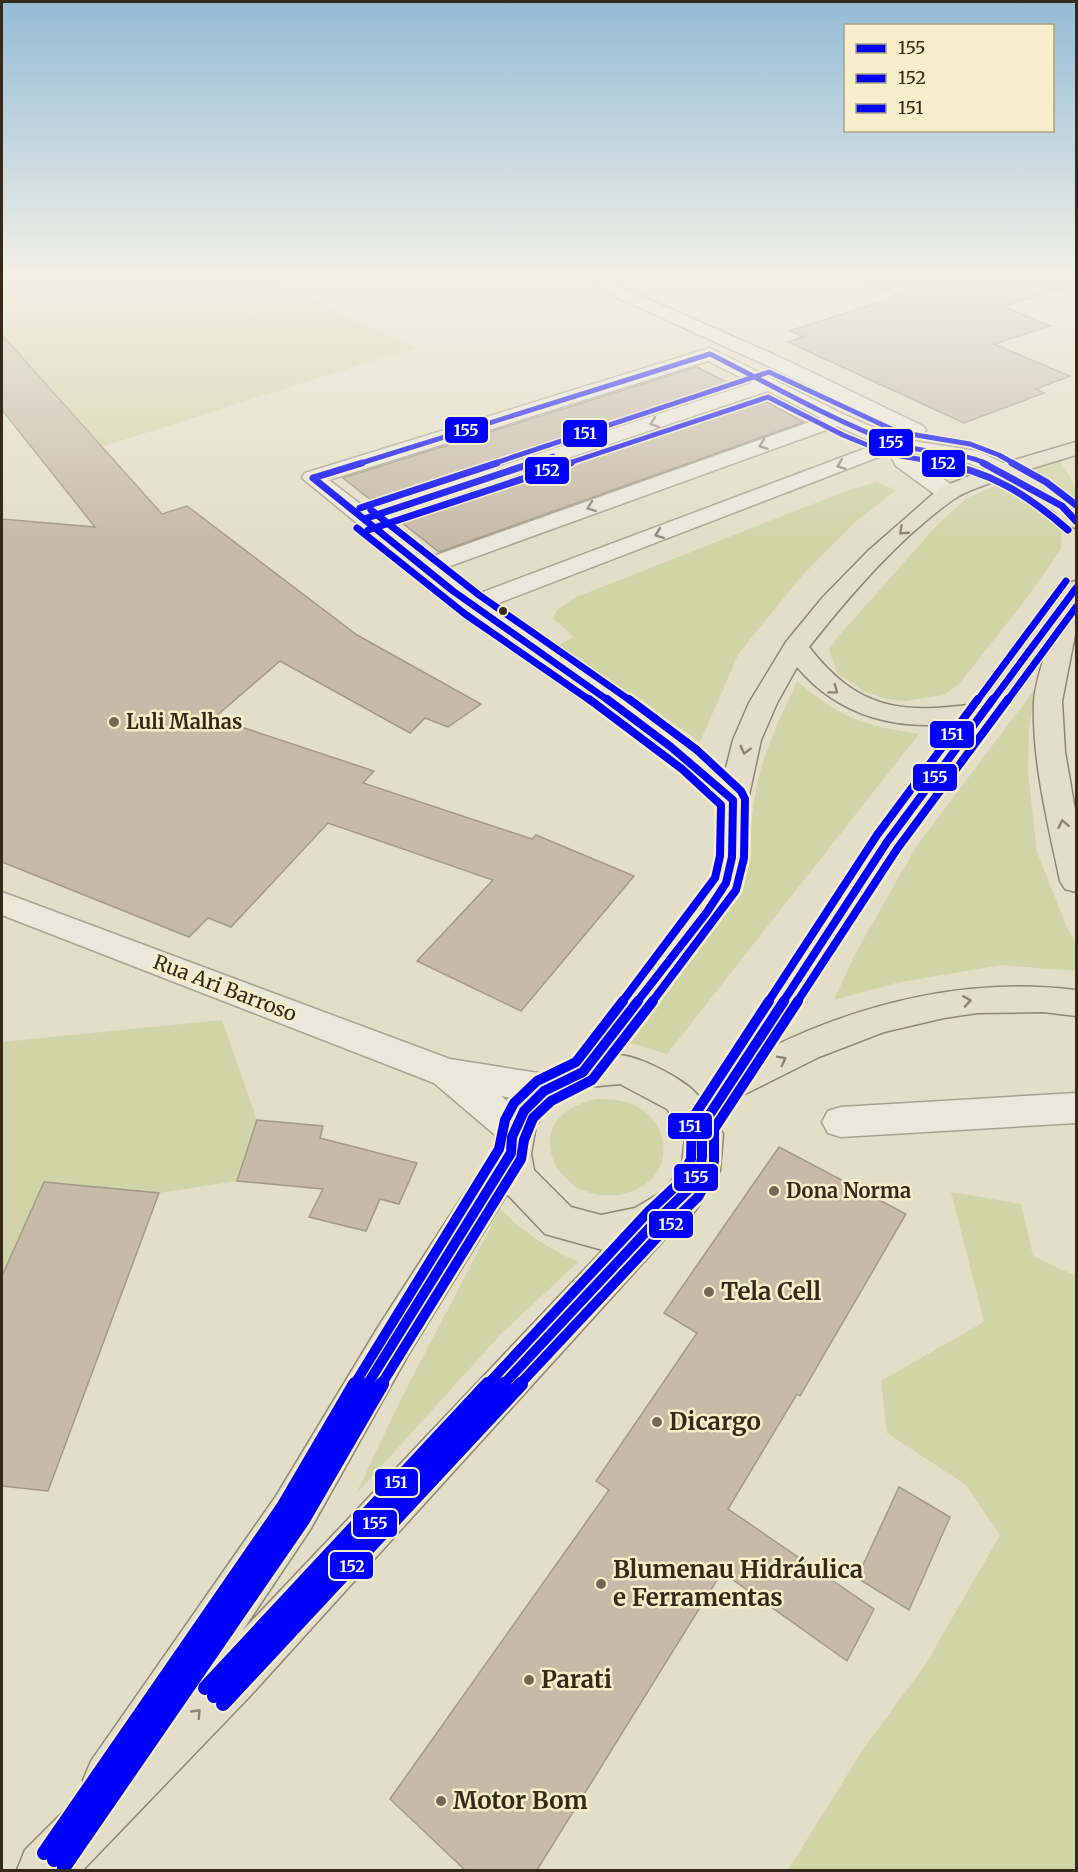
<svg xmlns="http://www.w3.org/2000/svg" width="1078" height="1872" viewBox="0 0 1078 1872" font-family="Merriweather,serif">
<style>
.green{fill:#d0d5a8}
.building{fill:#c7bba8;stroke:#a39987;stroke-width:1.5}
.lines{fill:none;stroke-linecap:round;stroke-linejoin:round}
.minor-casing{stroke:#a7a291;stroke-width:3}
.major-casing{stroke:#8d8778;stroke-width:3}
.minor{fill:#ebe7da;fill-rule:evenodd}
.major{fill:#e3deca;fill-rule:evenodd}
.bus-1-far4-casing{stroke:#f7eeca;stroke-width:8}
.bus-1-far3-casing{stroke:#f7eeca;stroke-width:10}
.bus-1-far2-casing{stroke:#f7eeca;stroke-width:13}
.bus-1-far1-casing{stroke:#f7eeca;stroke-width:15}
.bus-1-casing{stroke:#f7eeca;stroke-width:18}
.bus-2-far4-casing{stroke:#f7eeca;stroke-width:8}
.bus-2-far3-casing{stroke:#f7eeca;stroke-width:10}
.bus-2-far2-casing{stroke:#f7eeca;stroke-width:13}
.bus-2-far1-casing{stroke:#f7eeca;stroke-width:15}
.bus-2-casing{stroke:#f7eeca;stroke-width:18}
.bus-3-far4-casing{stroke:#f7eeca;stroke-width:8}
.bus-3-far3-casing{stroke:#f7eeca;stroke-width:10}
.bus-3-far2-casing{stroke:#f7eeca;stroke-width:13}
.bus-3-far1-casing{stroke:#f7eeca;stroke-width:15}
.bus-3-casing{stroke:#f7eeca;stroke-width:18}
.bus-1-far4{stroke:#00f;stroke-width:5}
.bus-1-far3{stroke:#00f;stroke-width:7}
.bus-1-far2{stroke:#00f;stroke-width:8}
.bus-1-far1{stroke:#00f;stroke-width:10}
.bus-1{stroke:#00f;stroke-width:14}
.bus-2-far4{stroke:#00f;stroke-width:5}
.bus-2-far3{stroke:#00f;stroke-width:7}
.bus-2-far2{stroke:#00f;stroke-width:8}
.bus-2-far1{stroke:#00f;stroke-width:10}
.bus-2{stroke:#00f;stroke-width:14}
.bus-3-far4{stroke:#00f;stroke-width:5}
.bus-3-far3{stroke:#00f;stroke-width:7}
.bus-3-far2{stroke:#00f;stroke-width:8}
.bus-3-far1{stroke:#00f;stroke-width:10}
.bus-3{stroke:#00f;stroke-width:14}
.oneway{stroke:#90887a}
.oneway2{stroke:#8c8472}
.bus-dot{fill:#352a1a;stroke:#f7eeca;stroke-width:2}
.poi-dot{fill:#726957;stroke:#f7eeca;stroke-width:2}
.labels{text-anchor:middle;stroke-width:5;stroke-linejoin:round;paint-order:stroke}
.poi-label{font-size:20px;font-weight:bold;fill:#352a1a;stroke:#f7eeca;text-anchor:start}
.street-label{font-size:20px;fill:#352a1a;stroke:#f7eeca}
.near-poi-label{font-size:24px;font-weight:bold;fill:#352a1a;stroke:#f7eeca;text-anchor:start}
.line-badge{stroke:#f7eeca;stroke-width:2}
.badge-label{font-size:16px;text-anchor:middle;font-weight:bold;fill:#fff}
</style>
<rect width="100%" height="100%" fill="#e3dec7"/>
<!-- green -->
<path class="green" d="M2 277H265L414 348 101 447 2 340Z
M1060 461 1076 487V503L1041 479 1023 471Z
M876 482 896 490 854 523 800 578 739 653 700 742 559 645 574 637 553 618 558 609 574 598 846 491Z
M996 485C1023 497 1045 507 1062 531L1061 549 1026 599 959 684 944 695 906 701 886 699 865 692 837 673 829 650 837 638 937 525 967 498Z
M797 681C840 718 863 725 919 734L667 1054 625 1041 743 892C751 857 749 821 757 785 764 749 782 715 797 681Z
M1035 689 1029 730 1028 771 1037 852 1066 925 1076 944V971L1001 965 896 983 834 1000 855 954 916 847Z
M222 1020 257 1120 237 1181 159 1193 44 1182 2 1276V1042Z
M596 1099C611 1099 627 1100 640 1108 673 1129 672 1176 633 1191 562 1218 507 1119 596 1099Z
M951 1192 1021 1204 1033 1256 1076 1276V1870H788L864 1748 925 1665 1000 1535 966 1485 887 1433 881 1381 984 1322Z
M500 1209C524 1232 547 1248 578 1262L502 1333 356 1494 401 1399Z"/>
<!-- building -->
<path class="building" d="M857 277H1068L1069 286 1003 306 1050 326 994 344 1070 376 1036 389 1044 393 964 423 788 342 803 337 790 331 899 296Z
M2 335 162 514 187 506 357 635 481 704 448 727 425 718 410 733 280 661 214 718 374 771 363 783 532 839 536 835 634 876 521 1011 417 961 493 880 328 823 231 927 208 918 189 937 2 862V519L95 527 2 410Z
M697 367 735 386 377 505 343 478Z
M757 397 804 422 439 552 396 518Z
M257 1120 323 1126 320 1138 417 1163 399 1204 380 1199 366 1231 309 1217 323 1189 237 1181Z
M779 1147 906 1214 800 1396 797 1394 728 1509 874 1609 847 1661 722 1572 537 1870H465L390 1799 609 1490 596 1481 697 1333 664 1313Z
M44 1182 159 1193 48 1491 2 1486V1276Z
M899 1487 950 1517 909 1610 857 1578Z"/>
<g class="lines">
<defs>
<path id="minor" d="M607 281 784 359 923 426 926 430 923 434 916 436 909 434 770 367 601 290 598 286 601 282Z
M710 348 845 415 900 439 977 451 1010 466 1013 471 1010 476 1002 477 964 461 910 453 913 457 956 488 959 493 956 498 948 500 940 498 896 466 889 453 491 606C578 665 666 722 743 793L748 800 743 807 733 810 723 807 680 766 585 695 463 610 302 478 305 473ZM708 361 752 383 368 510 329 480ZM768 391 821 418 428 558 381 521ZM837 426 877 444 475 595 442 569Z
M2 892 450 1059 545 1074 558 1079 563 1089 558 1099 545 1104 501 1096 527 1118 533 1129 527 1140 514 1145 501 1140 434 1083 2 915Z
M1076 1093V1123L841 1137 828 1133 822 1122 828 1111 841 1107Z"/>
<path id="major" d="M1076 442V455L1020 472 1070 501 1076 508V528L1068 526 1054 511 1001 479C986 485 967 490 954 499 898 539 851 594 809 647 858 710 901 714 976 704L1067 583 1076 581V630L1062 701 1065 752 1076 815V892L1065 889 1060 881C1048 823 1032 762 1034 702 1035 683 1043 662 1048 644L898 849 772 1047C867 1001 972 977 1076 990V1016L1043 1012 977 1013 944 1018 884 1032 819 1057 741 1096 720 1129 723 1134 720 1170 715 1182 693 1214 674 1226 671 1232 251 1695 83 1870H17L25 1850 87 1788 83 1780 91 1761 276 1496 378 1327 493 1149 499 1122 513 1097 537 1075 571 1061 696 904 710 882 716 857 718 800 733 740 749 703 786 642 823 597 868 551 940 488 994 466ZM797 667C839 717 899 732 962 722L876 835 700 1098C689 1081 637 1054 616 1055L718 920 742 883 748 857V800L761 740 777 703ZM620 1084 667 1109 685 1136 682 1166 665 1190 635 1208 601 1215 571 1207 534 1170 531 1154 536 1125 550 1106 577 1088ZM507 1194 545 1234 603 1250 243 1630 310 1530 408 1355Z"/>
</defs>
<!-- minor casing -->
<use href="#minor" class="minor-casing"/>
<!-- major casing -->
<use href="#major" class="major-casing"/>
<!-- minor -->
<use href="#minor" class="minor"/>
<!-- major -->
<use href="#major" class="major"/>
<defs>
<path id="bus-1-far4" d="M358 464 710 354C770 384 830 419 893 443 923 454 957 450 987 464
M529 464 553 456"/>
<path id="bus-1-far3" d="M983 463 1062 506 1076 521
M313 478 362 463
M313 478 453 591 609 701
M364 519 533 463
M992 701 1076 588"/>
<path id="bus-1-far2" d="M607 699 671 747 733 800 732 857 726 883 707 912 637 1002
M783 1002 887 842 993 699"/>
<path id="bus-1-far1" d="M367 1385 511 1153 512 1137 524 1111 544 1091 583 1072 638 1001
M503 1385 657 1220 688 1190 700 1169 702 1157V1126L784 1001"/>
<path id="bus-1" d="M214 1696 504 1384
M54 1860 293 1513 368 1384"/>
<path id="bus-2-far4" d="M566 464 768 397 843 435 889 454 947 464"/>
<path id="bus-2-far3" d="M936 463C988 469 1029 496 1068 530
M371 510 479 595 631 701
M368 530 571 463
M1007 701 1076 607"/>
<path id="bus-2-far2" d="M629 699 697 750 741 791 745 799 744 858 736 890 652 1002
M797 1002 897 849 1008 699"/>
<path id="bus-2-far1" d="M381 1385 521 1159 524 1140 533 1118 551 1101 592 1080 653 1001
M519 1385 665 1229 698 1197 711 1174 714 1161V1129L798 1001"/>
<path id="bus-2" d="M223 1704 521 1384
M64 1867 303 1520 382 1384"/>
<path id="bus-3-far4" d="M492 464 769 372 898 432 970 444 999 455 1015 464"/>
<path id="bus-3-far3" d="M1012 463 1046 482 1076 505
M360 508 497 463
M357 528 465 614 591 701
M977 701 1066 581"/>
<path id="bus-3-far2" d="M589 699 682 769 721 805 720 856 715 878 622 1002
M768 1002 877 835 978 699"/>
<path id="bus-3-far1" d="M354 1385 499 1149 505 1120 514 1103 537 1081 576 1062 623 1001
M487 1385 648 1212 678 1184 691 1159 692 1119 769 1001"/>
<path id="bus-3" d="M205 1688 488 1384
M44 1853 283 1507 355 1384"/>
</defs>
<!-- bus-1-far4 casing -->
<use href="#bus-1-far4" class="bus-1-far4-casing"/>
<!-- bus-1-far3 casing -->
<use href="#bus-1-far3" class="bus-1-far3-casing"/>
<!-- bus-1-far2 casing -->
<use href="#bus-1-far2" class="bus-1-far2-casing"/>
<!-- bus-1-far1 casing -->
<use href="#bus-1-far1" class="bus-1-far1-casing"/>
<!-- bus-1 casing -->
<use href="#bus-1" class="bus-1-casing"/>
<!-- bus-2-far4 casing -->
<use href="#bus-2-far4" class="bus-2-far4-casing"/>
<!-- bus-2-far3 casing -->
<use href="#bus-2-far3" class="bus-2-far3-casing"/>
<!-- bus-2-far2 casing -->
<use href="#bus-2-far2" class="bus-2-far2-casing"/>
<!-- bus-2-far1 casing -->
<use href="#bus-2-far1" class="bus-2-far1-casing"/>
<!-- bus-2 casing -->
<use href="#bus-2" class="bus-2-casing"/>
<!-- bus-3-far4 casing -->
<use href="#bus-3-far4" class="bus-3-far4-casing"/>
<!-- bus-3-far3 casing -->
<use href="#bus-3-far3" class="bus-3-far3-casing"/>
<!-- bus-3-far2 casing -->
<use href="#bus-3-far2" class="bus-3-far2-casing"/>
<!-- bus-3-far1 casing -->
<use href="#bus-3-far1" class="bus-3-far1-casing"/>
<!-- bus-3 casing -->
<use href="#bus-3" class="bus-3-casing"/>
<!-- bus-1-far4 -->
<use href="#bus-1-far4" class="bus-1-far4"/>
<!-- bus-1-far3 -->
<use href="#bus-1-far3" class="bus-1-far3"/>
<!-- bus-1-far2 -->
<use href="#bus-1-far2" class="bus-1-far2"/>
<!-- bus-1-far1 -->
<use href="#bus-1-far1" class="bus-1-far1"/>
<!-- bus-1 -->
<use href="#bus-1" class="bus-1"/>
<!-- bus-2-far4 -->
<use href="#bus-2-far4" class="bus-2-far4"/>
<!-- bus-2-far3 -->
<use href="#bus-2-far3" class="bus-2-far3"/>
<!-- bus-2-far2 -->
<use href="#bus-2-far2" class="bus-2-far2"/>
<!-- bus-2-far1 -->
<use href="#bus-2-far1" class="bus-2-far1"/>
<!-- bus-2 -->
<use href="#bus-2" class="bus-2"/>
<!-- bus-3-far4 -->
<use href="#bus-3-far4" class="bus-3-far4"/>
<!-- bus-3-far3 -->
<use href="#bus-3-far3" class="bus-3-far3"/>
<!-- bus-3-far2 -->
<use href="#bus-3-far2" class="bus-3-far2"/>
<!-- bus-3-far1 -->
<use href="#bus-3-far1" class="bus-3-far1"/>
<!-- bus-3 -->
<use href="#bus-3" class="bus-3"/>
</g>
<!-- one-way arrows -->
<defs><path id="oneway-chevron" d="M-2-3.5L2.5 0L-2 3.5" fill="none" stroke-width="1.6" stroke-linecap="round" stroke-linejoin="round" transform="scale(1.5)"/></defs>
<g class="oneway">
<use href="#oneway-chevron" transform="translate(654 423) rotate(161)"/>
<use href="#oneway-chevron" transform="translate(763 445) rotate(160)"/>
<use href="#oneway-chevron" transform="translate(841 465) rotate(159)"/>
<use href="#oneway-chevron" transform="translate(591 507) rotate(160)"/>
<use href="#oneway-chevron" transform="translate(659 534) rotate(159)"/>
</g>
<g class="oneway2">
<use href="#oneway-chevron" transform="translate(903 531) rotate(137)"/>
<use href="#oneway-chevron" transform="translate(834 690) rotate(37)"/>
<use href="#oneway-chevron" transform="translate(745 750) rotate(105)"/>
<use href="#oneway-chevron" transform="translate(1063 824) rotate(-101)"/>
<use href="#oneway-chevron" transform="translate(967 1001) rotate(-9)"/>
<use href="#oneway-chevron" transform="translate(782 1060) rotate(-27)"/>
<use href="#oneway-chevron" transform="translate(197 1713) rotate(-46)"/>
</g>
<!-- sky -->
<linearGradient id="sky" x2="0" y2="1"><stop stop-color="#93bcd7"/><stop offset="0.51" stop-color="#f2f0e6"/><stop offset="1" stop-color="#f2f0e6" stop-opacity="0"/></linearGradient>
<rect width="1078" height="539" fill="url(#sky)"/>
<!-- markers -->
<circle class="bus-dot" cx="503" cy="611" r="5"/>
<g class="poi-dot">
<circle cx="114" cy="722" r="6"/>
<circle cx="774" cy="1191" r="6"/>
<circle cx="709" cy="1292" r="6"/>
<circle cx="657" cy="1422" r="6"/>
<circle cx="601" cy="1584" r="6"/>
<circle cx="529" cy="1680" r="6"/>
<circle cx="441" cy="1801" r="6"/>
</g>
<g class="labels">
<!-- poi labels -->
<g class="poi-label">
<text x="126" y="729">Luli Malhas</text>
<text x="786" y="1198">Dona Norma</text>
</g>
<!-- street labels -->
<g class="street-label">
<text transform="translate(225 988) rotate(21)" y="7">Rua Ari Barroso</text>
</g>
<!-- near-poi labels -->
<g class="near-poi-label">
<text x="721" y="1300">Tela Cell</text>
<text x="669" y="1430">Dicargo</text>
<text x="613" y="1578">Blumenau Hidráulica<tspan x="613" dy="28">e Ferramentas</tspan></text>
<text x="541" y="1688">Parati</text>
<text x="453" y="1809">Motor Bom</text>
</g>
</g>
<g class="line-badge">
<rect x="444" y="416" width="45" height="28" rx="6" fill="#00f"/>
<rect x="562" y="419" width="46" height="29" rx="6" fill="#00f"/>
<rect x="868" y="428" width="46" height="29" rx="6" fill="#00f"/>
<rect x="921" y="449" width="45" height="29" rx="6" fill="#00f"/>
<rect x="524" y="456" width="46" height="29" rx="6" fill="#00f"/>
<rect x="929" y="720" width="46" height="29" rx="6" fill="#00f"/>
<rect x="912" y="763" width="46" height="29" rx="6" fill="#00f"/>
<rect x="667" y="1112" width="46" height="28" rx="6" fill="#00f"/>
<rect x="673" y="1163" width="46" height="29" rx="6" fill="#00f"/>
<rect x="648" y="1210" width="46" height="29" rx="6" fill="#00f"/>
<rect x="374" y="1468" width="45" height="29" rx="6" fill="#00f"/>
<rect x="352" y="1509" width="46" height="29" rx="6" fill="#00f"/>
<rect x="329" y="1551" width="45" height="29" rx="6" fill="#00f"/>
</g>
<g class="badge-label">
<text x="466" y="436">155</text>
<text x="585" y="439">151</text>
<text x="891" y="448">155</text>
<text x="943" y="469">152</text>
<text x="547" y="476">152</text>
<text x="952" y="740">151</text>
<text x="935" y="783">155</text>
<text x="690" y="1132">151</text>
<text x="696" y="1183">155</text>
<text x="671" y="1230">152</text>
<text x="396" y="1488">151</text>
<text x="375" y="1529">155</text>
<text x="352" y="1572">152</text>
</g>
<!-- border -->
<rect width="1078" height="1872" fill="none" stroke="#352a1a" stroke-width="6"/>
<!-- legend -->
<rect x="844" y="24" width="210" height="108" fill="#f7eeca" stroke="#a9a084" stroke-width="1.5"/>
<rect x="856" y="44" width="30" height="9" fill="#0000ff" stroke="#a9a084" stroke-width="1.5"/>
<text x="898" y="54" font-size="18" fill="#352a1a">155</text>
<rect x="856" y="74" width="30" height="9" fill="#0000ff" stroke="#a9a084" stroke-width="1.5"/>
<text x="898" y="84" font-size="18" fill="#352a1a">152</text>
<rect x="856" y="104" width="30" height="9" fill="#0000ff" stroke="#a9a084" stroke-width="1.5"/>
<text x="898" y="114" font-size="18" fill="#352a1a">151</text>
</svg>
